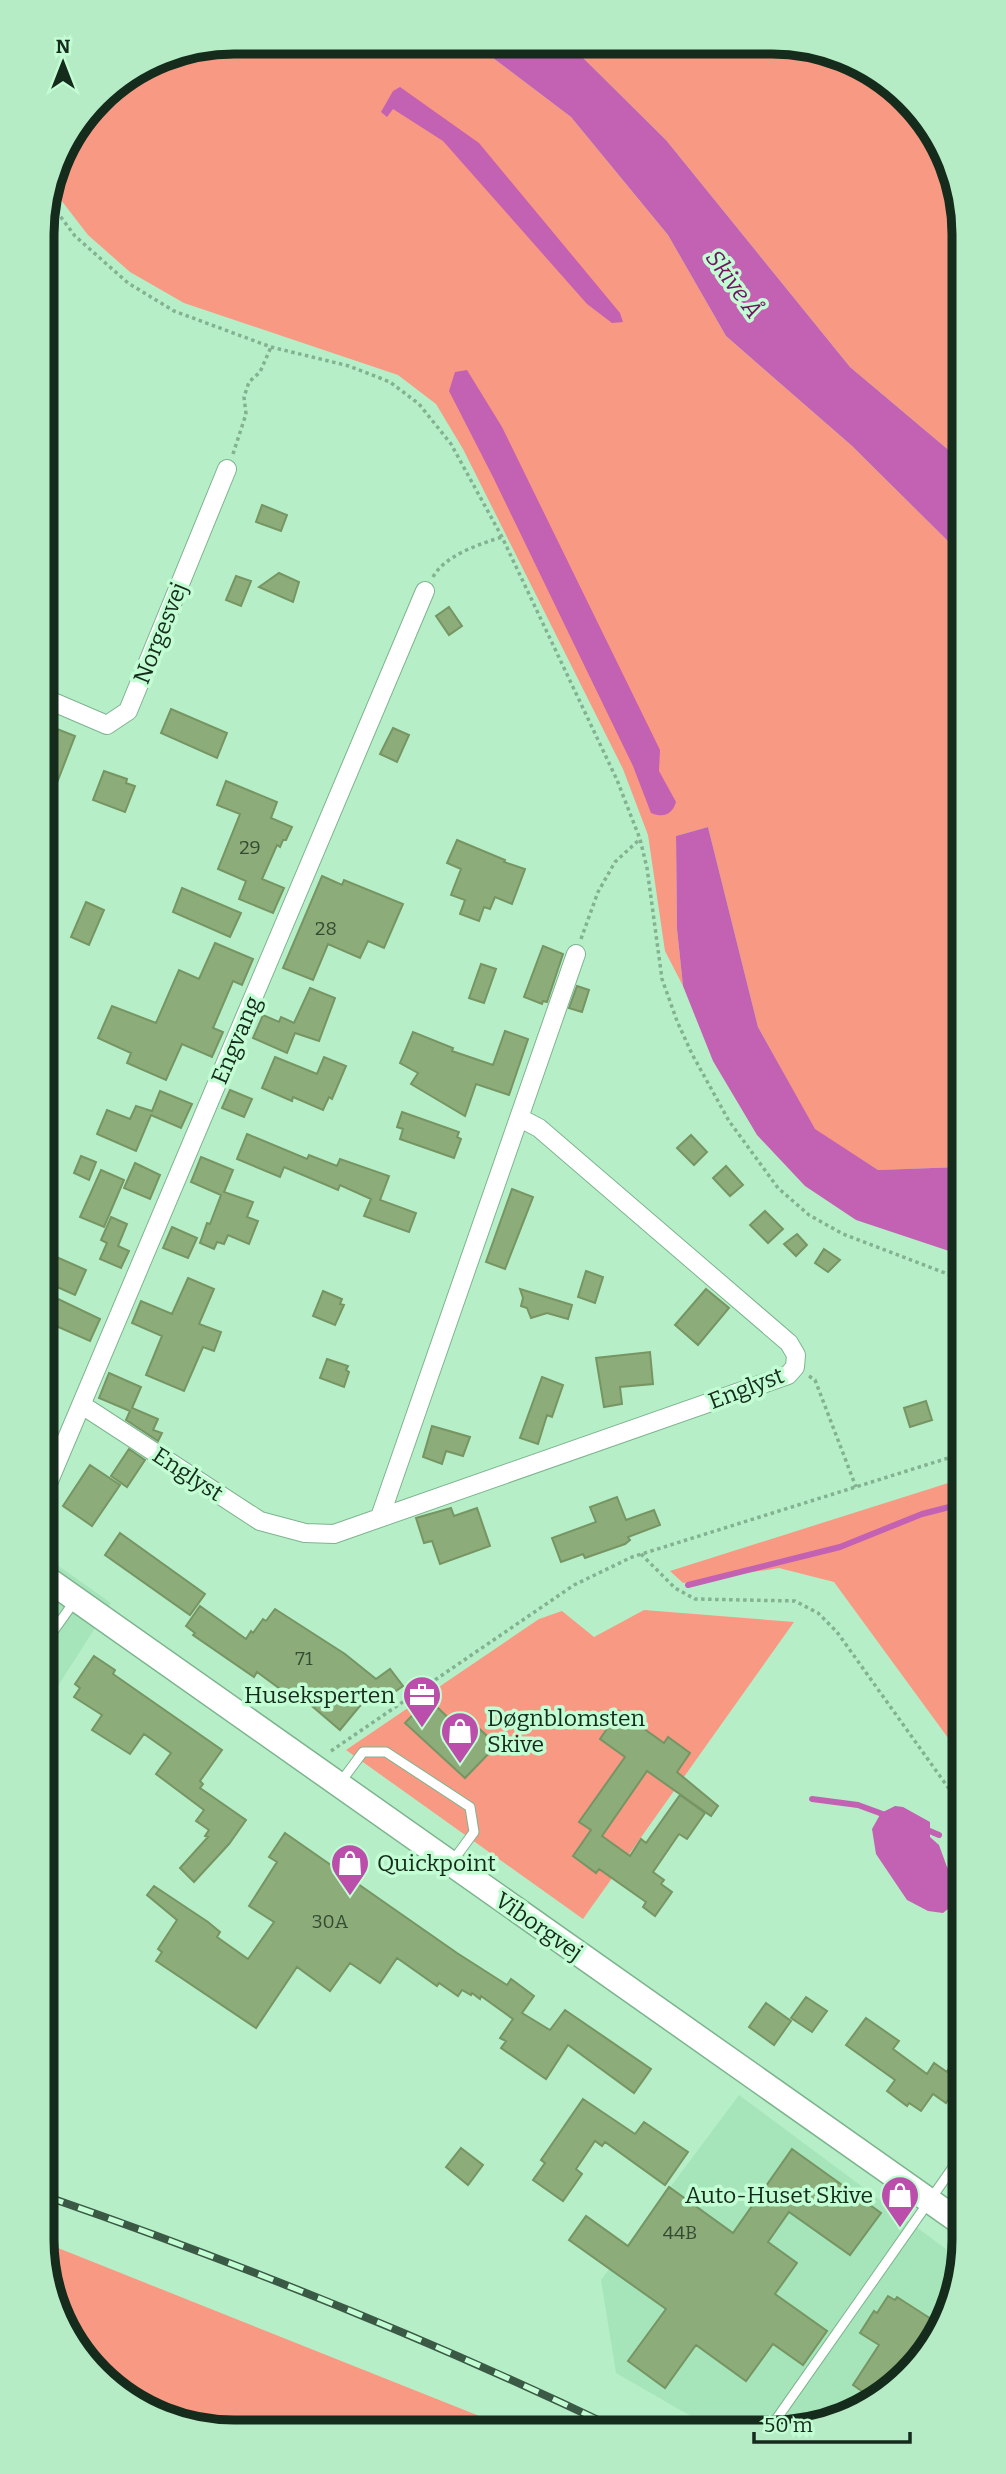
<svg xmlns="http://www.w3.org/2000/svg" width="1006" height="2474" viewBox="0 0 1006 2474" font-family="Bitter,serif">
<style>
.built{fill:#a5e5b9}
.green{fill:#f89983}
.water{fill:#c361b3}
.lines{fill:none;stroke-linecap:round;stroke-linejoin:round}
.stream{stroke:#c361b3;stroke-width:6}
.building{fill:#8cac79;stroke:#769563;stroke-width:2}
.lane-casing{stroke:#7db48e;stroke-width:11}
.street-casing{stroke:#7db48e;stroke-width:20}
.secondary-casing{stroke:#7db48e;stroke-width:27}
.path{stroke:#83b191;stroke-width:3.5;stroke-dasharray:3.5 3.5;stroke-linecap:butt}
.lane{stroke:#fff;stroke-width:9}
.street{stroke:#fff;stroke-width:18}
.secondary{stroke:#fff;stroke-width:24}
.rail-casing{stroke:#3b5a45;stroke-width:8}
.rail{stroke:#c3fdd4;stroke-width:5;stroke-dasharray:16;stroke-linecap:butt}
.labels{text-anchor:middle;stroke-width:7;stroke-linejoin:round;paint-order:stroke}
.number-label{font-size:19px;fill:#334b33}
.street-label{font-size:23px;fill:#152b1c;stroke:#c3fdd4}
.poi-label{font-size:23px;fill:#152b1c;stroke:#c3fdd4;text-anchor:end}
.water-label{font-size:24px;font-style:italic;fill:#6e1463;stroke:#c3fdd4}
.rim{fill:none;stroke:#152b1c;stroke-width:9}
</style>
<rect width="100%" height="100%" fill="#b6efc7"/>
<!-- built -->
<path class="built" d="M46 1557 111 1603 47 1703Z
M739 2095 962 2261 950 2313 917 2366 821 2426H708L616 2373 601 2280Z"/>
<!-- green -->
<path class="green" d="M234 42 460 43 493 58 571 117 668 235 726 336 851 445 959 552 960 1167 878 1170 815 1130 758 1027 708 827 676 836 677 929 683 986 665 951 648 835 623 769 463 449 436 404 398 375 184 303 130 272 88 235 51 187 62 149 107 90 161 56Z
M569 44 809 46 899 90 958 185V458L850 367 666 140Z
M961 1479 962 1757 834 1582 779 1568 683 1583 670 1571Z
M644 1610 794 1622 583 1919 346 1750 539 1619 562 1611 594 1637Z
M48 2244 507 2427 197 2428 98 2376 48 2289Z"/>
<!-- water -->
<path class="water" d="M460 43 569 44 666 140 850 367 958 458 959 552 851 445 726 336 668 235 571 117 493 58Z
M400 87 479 143 620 313 623 322 612 323 587 304 443 141 393 109 387 117 381 112 393 91Z
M467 370 502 427 660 750 659 771 676 802C672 815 663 818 651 813L633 766 493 477 449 391 455 372Z
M708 827 758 1027 815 1129 878 1170 960 1167 961 1255 856 1220 805 1186 757 1135 713 1061 683 986 677 929 676 836Z
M895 1806 903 1807 930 1822V1837L939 1845 947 1867 960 1880 954 1904 943 1913 928 1911 907 1900 876 1854 872 1829 881 1813Z"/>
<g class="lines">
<!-- stream -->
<path class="stream" d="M688 1585 840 1547 922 1514 961 1504
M812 1799 858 1805 888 1816
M925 1829 939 1835"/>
</g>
<!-- building -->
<path class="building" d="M262 505 287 515 281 531 256 522Z
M279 573 299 582 293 602 259 587Z
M236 576 251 581 241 606 226 600Z
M449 607 462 626 449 635 436 616Z
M171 709 227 733 217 758 161 733Z
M393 728 409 735 397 762 380 754Z
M57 729 75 736 45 814 44 732 54 736Z
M104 771 127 779 126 783 135 786 125 812 93 800Z
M226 781 277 802 271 818 292 827 286 840H283L280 847 277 845 262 879 284 888 273 913 239 899 246 881 218 869 240 814 217 805Z
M457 840 505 860 504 862 525 869 512 904 495 897 490 909 484 907 479 921 460 914 465 900 451 895 461 869 447 863Z
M322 876 342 885 344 880 403 904 384 948 368 941 360 958 328 944 313 980 283 968Z
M182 888 241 913 230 937 173 912Z
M86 902 104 910 89 945 71 937Z
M215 943 253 959 242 985 233 981 213 1028 223 1032 212 1057 182 1044 166 1080 127 1063 131 1053 98 1038 112 1006 156 1023 179 970 199 979Z
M543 946 563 954 547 1002 543 1001 542 1004 524 997Z
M481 964 496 969 484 1003 469 998Z
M577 986 589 990 582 1012 569 1008Z
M310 988 335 998 319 1041 295 1033 287 1053 253 1038 263 1015 279 1022 281 1017 294 1023Z
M505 1031 528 1039 509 1095 476 1084 465 1116 411 1084 418 1073 400 1063 413 1032 453 1048 452 1051 493 1065Z
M275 1057 317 1074 324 1057 346 1066 332 1099 329 1097 323 1110 293 1097 292 1101 262 1088Z
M230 1090 252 1099 244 1117 222 1108Z
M160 1091 192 1104 181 1128 151 1115 136 1151 97 1134 107 1110 130 1119 136 1106 152 1111Z
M402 1112 459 1132 457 1137 461 1139 454 1158 400 1139 403 1129 397 1127Z
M247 1134 307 1159 309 1155 337 1166 340 1159 389 1176 380 1200 416 1213 409 1232 364 1216 371 1199 340 1185 338 1190 284 1167 280 1177 237 1159Z
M691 1135 707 1152 694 1165 677 1148Z
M81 1156 96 1162 89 1180 74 1173Z
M201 1157 233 1170 224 1192 253 1202 247 1217 258 1221 249 1244 228 1235 224 1244 217 1242 214 1249 200 1243 207 1223 210 1224 221 1195 191 1182Z
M135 1163 160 1175 150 1199 124 1188Z
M726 1166 743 1185 730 1196 713 1178Z
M101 1170 124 1180 104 1227 80 1217Z
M512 1189 533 1197 505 1269 486 1262Z
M765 1211 783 1229 768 1243 750 1225Z
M111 1217 127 1224 118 1246 129 1251 121 1268 100 1259 107 1243 101 1240Z
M172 1227 197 1238 188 1258 163 1248Z
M797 1234 807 1245 796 1256 784 1244Z
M824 1249 840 1260 828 1272 815 1263Z
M45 1252 86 1270 75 1295 46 1282Z
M586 1271 603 1277 595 1303 578 1297Z
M188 1278 214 1289 199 1324 221 1332 214 1351 203 1347 184 1391 146 1375 162 1336 132 1323 141 1301 172 1314Z
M520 1289 572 1305 568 1319 547 1313 531 1318 527 1308 521 1306 523 1298Z
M706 1289 729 1308 698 1345 675 1325Z
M323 1291 342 1299 340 1304 344 1305 335 1325 313 1316Z
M58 1299 100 1319 90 1341 47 1322Z
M650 1352 653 1384 620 1387 622 1404 604 1407 596 1358Z
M327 1359 348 1366 346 1370 349 1372 344 1387 320 1378Z
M109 1373 141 1387 132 1408 158 1419 153 1430 162 1433 158 1441 126 1420 130 1411 99 1398Z
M542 1377 563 1385 552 1417 547 1415 538 1444 520 1438Z
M926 1401 932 1420 910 1427 904 1408Z
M432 1426 470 1437 463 1456 446 1451 442 1464 423 1457Z
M129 1449 145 1460 127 1487 111 1476Z
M90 1465 120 1485 92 1526 63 1506Z
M617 1497 626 1520 654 1510 660 1525 628 1537 630 1540 625 1544 585 1558 583 1554 561 1562 552 1538 596 1522 590 1507Z
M451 1508 454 1516 477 1508 490 1546 440 1564 432 1541 424 1543 416 1518Z
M120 1533 205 1594 190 1615 105 1555Z
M200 1606 246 1639 251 1631 253 1633 263 1619 266 1621 275 1609 345 1654 376 1679 390 1669 403 1686 376 1705 369 1695 340 1730 306 1701 304 1704 298 1702 257 1672 254 1677 193 1635 195 1633 186 1626Z
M94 1656 115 1670 113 1674 222 1750 200 1781 203 1784 200 1788 246 1820 229 1844 194 1882 180 1868 208 1837 205 1836 209 1830 196 1821 204 1810 156 1774 171 1753 144 1734 130 1754 92 1730 102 1715 74 1697 80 1688 75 1684Z
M423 1704 431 1710 435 1705 463 1732 472 1722 497 1745 465 1778 405 1723Z
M619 1711 664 1743 668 1737 690 1753 677 1772 718 1806 711 1816 647 1771 602 1836 630 1856 641 1839 646 1843 680 1795 705 1813 687 1839 679 1834 653 1872 664 1880 661 1884 672 1892 655 1916 643 1907 646 1902 599 1869 596 1873 573 1856 591 1830 579 1822 625 1757 600 1739Z
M285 1833 457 1953 507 1985 511 1979 534 1996 522 2013 550 2030 565 2010 651 2069 634 2093 568 2045 546 2079 501 2048 506 2041 500 2038 513 2019 481 1996 480 1999 472 1993 471 1995 462 1990 458 1996 439 1983 437 1986 397 1958 380 1983 350 1963 330 1991 297 1967 256 2028 156 1961 162 1952 158 1949 177 1920 147 1895 154 1886 208 1922 220 1932 217 1937 248 1959 274 1922 249 1906 277 1862 269 1857Z
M806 1997 827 2011 812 2032 791 2018Z
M766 2003 791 2021 774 2045 749 2027Z
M866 2018 899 2041 893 2049 927 2074 934 2063 947 2072 949 2068 963 2078V2096L956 2105 948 2100 946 2103 933 2094 921 2111 909 2103 907 2106 887 2091 895 2080 846 2045Z
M583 2099 635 2134 644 2122 688 2152 665 2185 605 2142 602 2146 595 2141 576 2169 582 2174 563 2201 533 2180 545 2163 541 2160Z
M461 2148 483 2165 468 2185 446 2167Z
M792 2149 881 2213 850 2255 789 2212 768 2242 797 2263 775 2294 827 2331 803 2365 773 2344 746 2381 696 2345 665 2388 628 2361 666 2309 569 2240 586 2216 628 2246 669 2187 733 2233Z
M888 2296 895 2300 897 2297 942 2326 917 2366 910 2370 900 2363 886 2386 869 2396 853 2385 879 2345 860 2333 874 2311 877 2313Z"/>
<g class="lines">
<defs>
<path id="lane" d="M47 1640 74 1602
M340 1783 363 1752H386L470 1807 474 1832 452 1862
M956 2163 960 2137 963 2132
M775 2421 956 2163 963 2167"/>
<path id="street" d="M44 698 107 725 128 711 227 469
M82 1405 260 1521 305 1533 334 1534 788 1375 795 1367 796 1355 789 1343 539 1128 520 1118
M46 1488 425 591
M380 1517 576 954"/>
<path id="secondary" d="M46 1578 964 2225"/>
</defs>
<!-- lane casing -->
<use href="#lane" class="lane-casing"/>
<!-- street casing -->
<use href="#street" class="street-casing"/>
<!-- secondary casing -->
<use href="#secondary" class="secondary-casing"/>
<!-- path -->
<path class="path" d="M48 200 75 236 128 283 174 311 271 347 349 366 390 382 419 404 451 444 502 537 617 780 640 839 647 868 662 979 677 1021 692 1054 729 1121 778 1188 809 1215 843 1234 961 1279
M233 454 246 414 244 397 249 382 260 372 271 347
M433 577C445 555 480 544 502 537
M581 939 598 892 615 862 640 839
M809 1376 815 1380 856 1487
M641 1554 675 1588 695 1599 795 1601 818 1613 837 1632 962 1807
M331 1751 574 1585 632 1557 961 1454"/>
<!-- lane -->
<use href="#lane" class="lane"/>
<!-- street -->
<use href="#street" class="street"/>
<!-- secondary -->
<use href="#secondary" class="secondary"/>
<defs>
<path id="rail" d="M48 2197C241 2264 429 2339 613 2427"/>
</defs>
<!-- rail casing -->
<use href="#rail" class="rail-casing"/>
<!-- rail -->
<use href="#rail" class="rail"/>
</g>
<!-- icons -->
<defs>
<symbol id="office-pin" viewBox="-11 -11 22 30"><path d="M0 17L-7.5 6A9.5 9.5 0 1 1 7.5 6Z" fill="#bc4eab" stroke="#c3fdd4"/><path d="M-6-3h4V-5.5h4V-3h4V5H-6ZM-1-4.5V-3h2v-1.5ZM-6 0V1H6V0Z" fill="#fff"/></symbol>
<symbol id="shop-pin" viewBox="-11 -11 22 30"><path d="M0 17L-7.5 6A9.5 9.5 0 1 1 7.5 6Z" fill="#bc4eab" stroke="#c3fdd4"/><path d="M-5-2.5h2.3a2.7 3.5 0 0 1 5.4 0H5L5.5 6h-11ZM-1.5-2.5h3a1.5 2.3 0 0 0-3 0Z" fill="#fff"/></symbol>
</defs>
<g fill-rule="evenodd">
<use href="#office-pin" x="400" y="1673" width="44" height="60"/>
<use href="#shop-pin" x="438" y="1709" width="44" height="60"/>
<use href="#shop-pin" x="328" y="1841" width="44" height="60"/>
<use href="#shop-pin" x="878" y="2173" width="44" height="60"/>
</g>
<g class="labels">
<!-- number labels -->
<g class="number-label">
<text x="250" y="854">29</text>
<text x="326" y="935">28</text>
<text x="304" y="1665">71</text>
<text x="330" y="1928">30A</text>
<text x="680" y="2239">44B</text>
</g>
<!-- street labels -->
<g class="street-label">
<text transform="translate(160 633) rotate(-68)" y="8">Norgesvej</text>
<text transform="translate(236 1040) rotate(-67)" y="8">Engvang</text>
<text transform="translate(746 1388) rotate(-21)" y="8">Englyst</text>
<text transform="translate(188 1474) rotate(33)" y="8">Englyst</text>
<text transform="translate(539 1926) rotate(35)" y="8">Viborgvej</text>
</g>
<!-- poi labels -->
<g class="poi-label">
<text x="395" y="1703">Huseksperten</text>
<text x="487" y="1726" text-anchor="start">Døgnblomsten<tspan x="487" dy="26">Skive</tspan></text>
<text x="377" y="1871" text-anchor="start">Quickpoint</text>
<text x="873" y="2203">Auto-Huset Skive</text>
</g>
<!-- water labels -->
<g class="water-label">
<text transform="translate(734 284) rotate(54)" y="8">Skive Å</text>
</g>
</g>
<!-- crop -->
<path d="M0 0H1006V2474H0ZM234 54H772A180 180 0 0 1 952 234V2240A180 180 0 0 1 772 2420H234A180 180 0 0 1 54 2240V234A180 180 0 0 1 234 54Z" fill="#b5ecc5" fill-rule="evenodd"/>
<path class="rim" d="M234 54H772A180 180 0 0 1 952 234V2240A180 180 0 0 1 772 2420H234A180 180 0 0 1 54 2240V234A180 180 0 0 1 234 54Z"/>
<!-- north arrow -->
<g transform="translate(63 63)" stroke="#c3fdd4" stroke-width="5" paint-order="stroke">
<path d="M0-5L12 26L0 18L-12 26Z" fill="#152b1c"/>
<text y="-10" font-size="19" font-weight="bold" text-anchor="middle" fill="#152b1c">N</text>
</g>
<!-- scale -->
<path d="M754 2432v10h156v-10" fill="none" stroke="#152b1c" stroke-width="3.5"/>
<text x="764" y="2432" font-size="21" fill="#152b1c" stroke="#c3fdd4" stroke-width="5" paint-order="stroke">50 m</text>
</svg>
